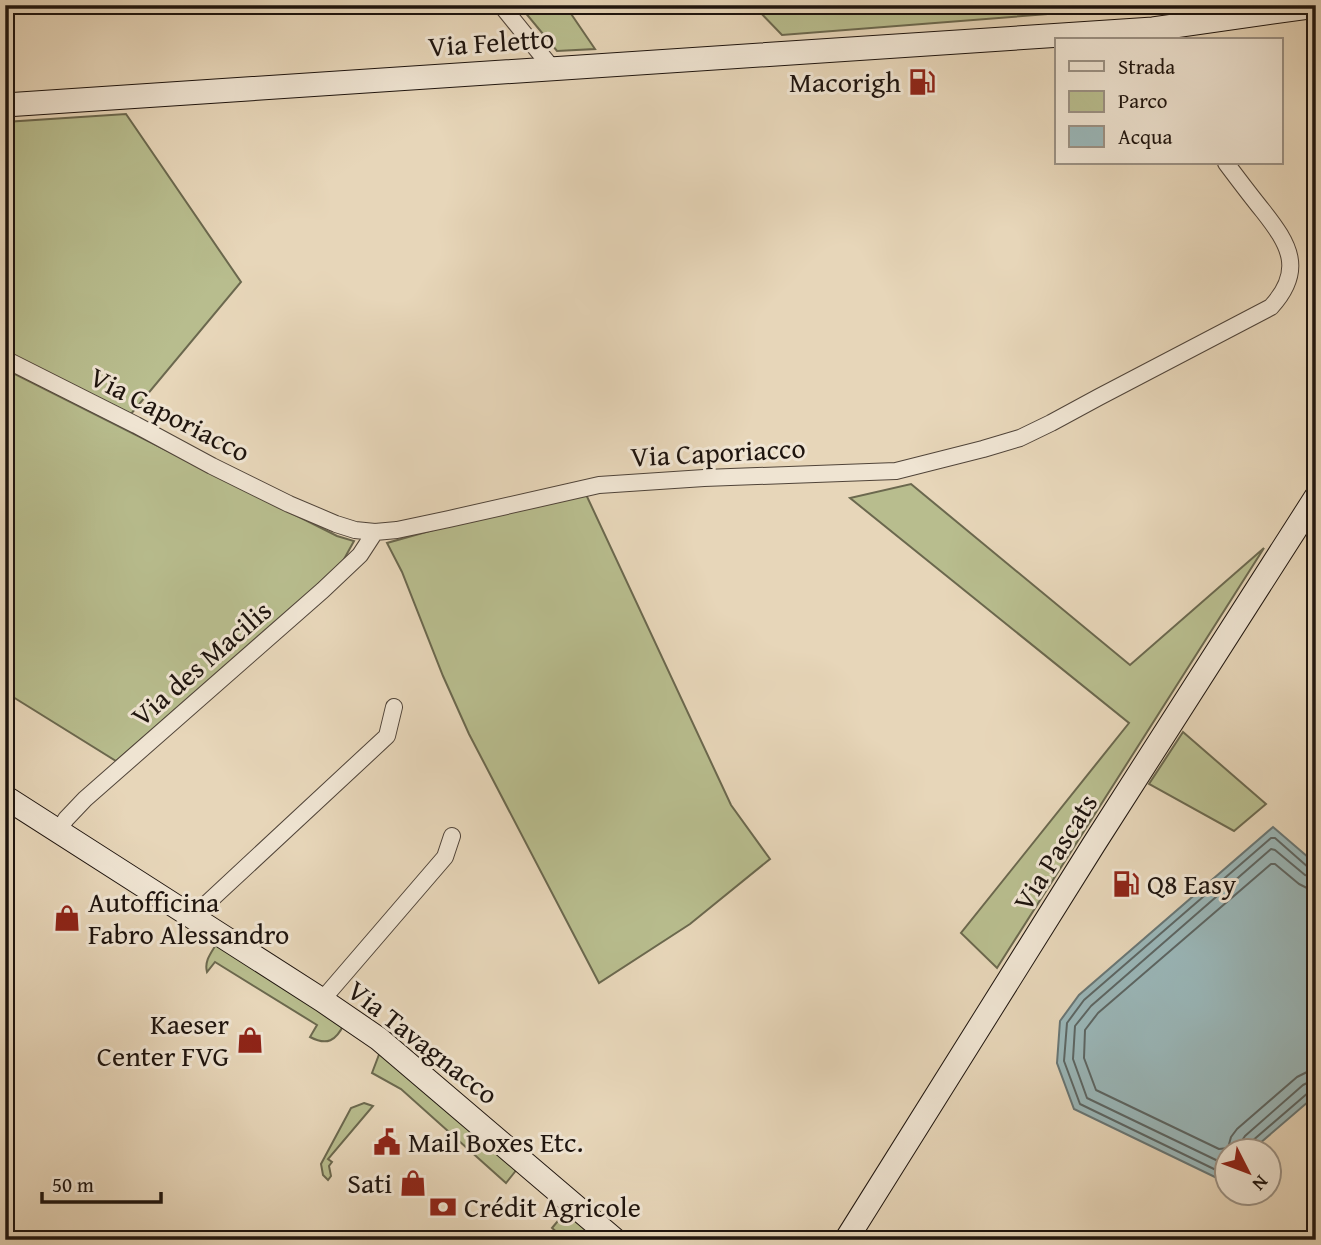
<svg xmlns="http://www.w3.org/2000/svg" width="1321" height="1245" viewBox="0 0 1321 1245" font-family="'Gentium Book Plus',serif">
<style>
.green{fill:#b8bd8e;stroke:#6b684e;stroke-width:2}
.water{fill:#9ab7b9;stroke:#687675;stroke-width:2}
.lines{fill:none;stroke-linecap:round;stroke-linejoin:round}
.shore{stroke:#5c6664;stroke-width:2}
.street-casing{stroke:#504439;stroke-width:18}
.secondary-casing{stroke:#1e140e;stroke-width:25}
.street{stroke:#efe4d2;stroke-width:16}
.secondary{stroke:#efe4d2;stroke-width:23}
.labels{text-anchor:middle;stroke-width:6;stroke-linejoin:round;paint-order:stroke}
.street-label{font-size:28px;fill:#1e140e;stroke:#efe4d2}
.poi-label{font-size:28px;fill:#1e140e;stroke:#efe4d2;text-anchor:start}
</style>
<rect width="100%" height="100%" fill="#e7d6b9"/>
<filter id="stains"><feTurbulence type="fractalNoise" baseFrequency=".00286" numOctaves="4"/><feColorMatrix values="0 0 0 0 .2 0 0 0 0 .09 0 0 0 0 .02 0 0 0 .5 -.17"/></filter>
<radialGradient id="worn" r=".72"><stop offset=".6" stop-color="#630" stop-opacity="0"/><stop offset="1" stop-color="#630" stop-opacity=".3"/></radialGradient>
<!-- green -->
<path class="green" d="M519 5H565L595 49 557 51Z
M755 5H1163L782 35 754 6Z
M126 114 241 282 131 414 5 351V122Z
M5 369 337 536 354 541 343 561 298 603 116 761 5 692Z
M911 484 1130 665 1264 548 997 968 961 933 1129 723 850 498Z
M583 488 731 805 770 859 690 924 599 983 469 734 443 676 402 572 387 543Z
M1183 732 1266 804 1234 831 1149 784Z
M217 943 344 1024C336 1041 327 1046 310 1037L317 1025 215 962 207 972C204 961 211 953 217 943Z
M380 1052 518 1168 506 1183 401 1089 372 1073Z
M364 1103 373 1106 328 1159 332 1162 329 1166 331 1176 328 1180 323 1175 321 1164 351 1108Z
M572 1214 602 1240H566L552 1228 562 1216 568 1220Z"/>
<!-- water -->
<path class="water" d="M1273 827 1316 864V1095L1252 1150H1226V1173L1219 1179 1074 1109 1057 1063 1060 1021 1079 995Z"/>
<g class="lines">
<!-- shore -->
<path class="shore" d="M1316 888H1307L1299 884 1275 864H1271L1098 1013 1085 1030 1084 1058 1096 1090 1219 1149 1228 1148 1231 1137 1237 1129 1297 1077 1307 1072 1316 1071
M1239 1150 1241 1142 1245 1136 1303 1085 1309 1082H1316
M1248 1150 1251 1142 1309 1092 1316 1091
M1226 1159 1216 1160 1087 1098 1073 1059 1075 1026 1091 1006 1271 849 1275 850 1305 875 1316 878
M1226 1168 1216 1170 1080 1104 1064 1061 1067 1023 1084 1000 1271 838H1275L1309 868 1316 869"/>
<defs>
<path id="street" d="M501 5 552 68
M5 359 136 425 212 466 289 504 336 524 355 530 375 532 397 530 449 519 599 485 704 478 896 471 983 449 1020 438 1051 423 1099 397 1271 307C1305 270 1289 244 1263 211 1250 195 1238 179 1226 163
M59 830 66 819 85 799 323 590 360 555 375 532
M195 920 203 907 387 736 394 707
M322 1000 445 857 452 836"/>
<path id="secondary" d="M5 105 1153 29 1316 6
M5 797 322 1000 379 1039 615 1240
M846 1240 1094 844 1316 497"/>
</defs>
<!-- street casing -->
<use href="#street" class="street-casing"/>
<!-- secondary casing -->
<use href="#secondary" class="secondary-casing"/>
<!-- street -->
<use href="#street" class="street"/>
<!-- secondary -->
<use href="#secondary" class="secondary"/>
</g>
<!-- icons -->
<defs>
<symbol id="fuel-bare" viewBox="-9 -9 18 18"><path d="M-5.5-6h7V0h2V4h1.3V-2.5L3-4.5l.8-.8L6-3V5H2.5V1h-1V6h-7ZM-4.2-4.7v3.2H.2V-4.7Z" fill="#8f2418" stroke="#efe4d2" stroke-width="2.5" paint-order="stroke"/></symbol>
<symbol id="shop-bare" viewBox="-9 -9 18 18"><path d="M-5-2.5h2.3a2.7 3.5 0 0 1 5.4 0H5L5.5 6h-11ZM-1.5-2.5h3a1.5 2.3 0 0 0-3 0Z" fill="#8f2418" stroke="#efe4d2" stroke-width="2.5" paint-order="stroke"/></symbol>
<symbol id="civic-bare" viewBox="-9 -9 18 18"><path d="M-.6-6.5H3V-4.5H.6V-3L4-1V1h2V6H-6V1h2V-1L-.6-3ZM-1.2 2.5V6h2.4V2.5Z" fill="#8f2418" stroke="#efe4d2" stroke-width="2.5" paint-order="stroke"/></symbol>
<symbol id="bank-bare" viewBox="-9 -9 18 18"><path d="M-6-4H6V4H-6ZM0-2.3a2.3 2.3 0 1 0 0 4.6a2.3 2.3 0 1 0 0-4.6Z" fill="#8f2418" stroke="#efe4d2" stroke-width="2.5" paint-order="stroke"/></symbol>
</defs>
<g fill-rule="evenodd">
<use href="#fuel-bare" x="903" y="63" width="38" height="38"/>
<use href="#fuel-bare" x="1107" y="865" width="38" height="38"/>
<use href="#shop-bare" x="48" y="899" width="38" height="38"/>
<use href="#shop-bare" x="231" y="1021" width="38" height="38"/>
<use href="#civic-bare" x="368" y="1123" width="38" height="38"/>
<use href="#shop-bare" x="394" y="1164" width="38" height="38"/>
<use href="#bank-bare" x="424" y="1188" width="38" height="38"/>
</g>
<g class="labels">
<!-- street labels -->
<g class="street-label">
<text transform="translate(491 42) rotate(-4)" y="10">Via Feletto</text>
<text transform="translate(170 414) rotate(27)" y="10">Via Caporiacco</text>
<text transform="translate(718 452) rotate(-3)" y="10">Via Caporiacco</text>
<text transform="translate(201 663) rotate(-41)" y="10">Via des Macilis</text>
<text transform="translate(1055 852) rotate(-58)" y="10">Via Pascats</text>
<text transform="translate(423 1042) rotate(38)" y="10">Via Tavagnacco</text>
</g>
<!-- poi labels -->
<g class="poi-label">
<text x="901" y="92" text-anchor="end">Macorigh</text>
<text x="1147" y="894">Q8 Easy</text>
<text x="88" y="912">Autofficina<tspan x="88" dy="32">Fabro Alessandro</tspan></text>
<text x="229" y="1034" text-anchor="end">Kaeser<tspan x="229" dy="32">Center FVG</tspan></text>
<text x="408" y="1152">Mail Boxes Etc.</text>
<text x="392" y="1193" text-anchor="end">Sati</text>
<text x="464" y="1217">Crédit Agricole</text>
</g>
</g>
<!-- margin -->
<rect width="1321" height="1245" fill="none" stroke="#e7d6b9" stroke-width="28"/>
<rect x="7" y="7" width="1307" height="1231" fill="none" stroke="#1e140e" stroke-width="3.5"/>
<rect x="14" y="14" width="1293" height="1217" fill="none" stroke="#1e140e" stroke-width="2"/>
<!-- legend -->
<rect x="1055" y="38" width="228" height="126" fill="#efe4d2" stroke="#9b9184" stroke-width="2"/>
<rect x="1069" y="61" width="35" height="10" fill="#efe4d2" stroke="#9b9184" stroke-width="2"/>
<text x="1118" y="74" font-size="21" fill="#1e140e">Strada</text>
<rect x="1069" y="91" width="35" height="21" fill="#b8bd8e" stroke="#9b9184" stroke-width="2"/>
<text x="1118" y="108" font-size="21" fill="#1e140e">Parco</text>
<rect x="1069" y="126" width="35" height="21" fill="#9ab7b9" stroke="#9b9184" stroke-width="2"/>
<text x="1118" y="144" font-size="21" fill="#1e140e">Acqua</text>
<!-- north arrow -->
<g transform="translate(1248 1172) rotate(132)"><circle r="33" fill="#efe4d2" stroke="#9b9184" stroke-width="2"/>
<path d="M0-5L12 26L0 18L-12 26Z" fill="#8f2418"/>
<text y="-10" font-size="19" font-weight="bold" text-anchor="middle" fill="#1e140e">N</text>
</g>
<!-- scale -->
<path d="M42 1192v10h119v-10" fill="none" stroke="#1e140e" stroke-width="3.5"/>
<text x="52" y="1192" font-size="21" fill="#1e140e" stroke="#efe4d2" stroke-width="5" paint-order="stroke">50 m</text>
<rect width="100%" height="100%" filter="url(#stains)"/>
<rect width="100%" height="100%" fill="url(#worn)"/>
</svg>
